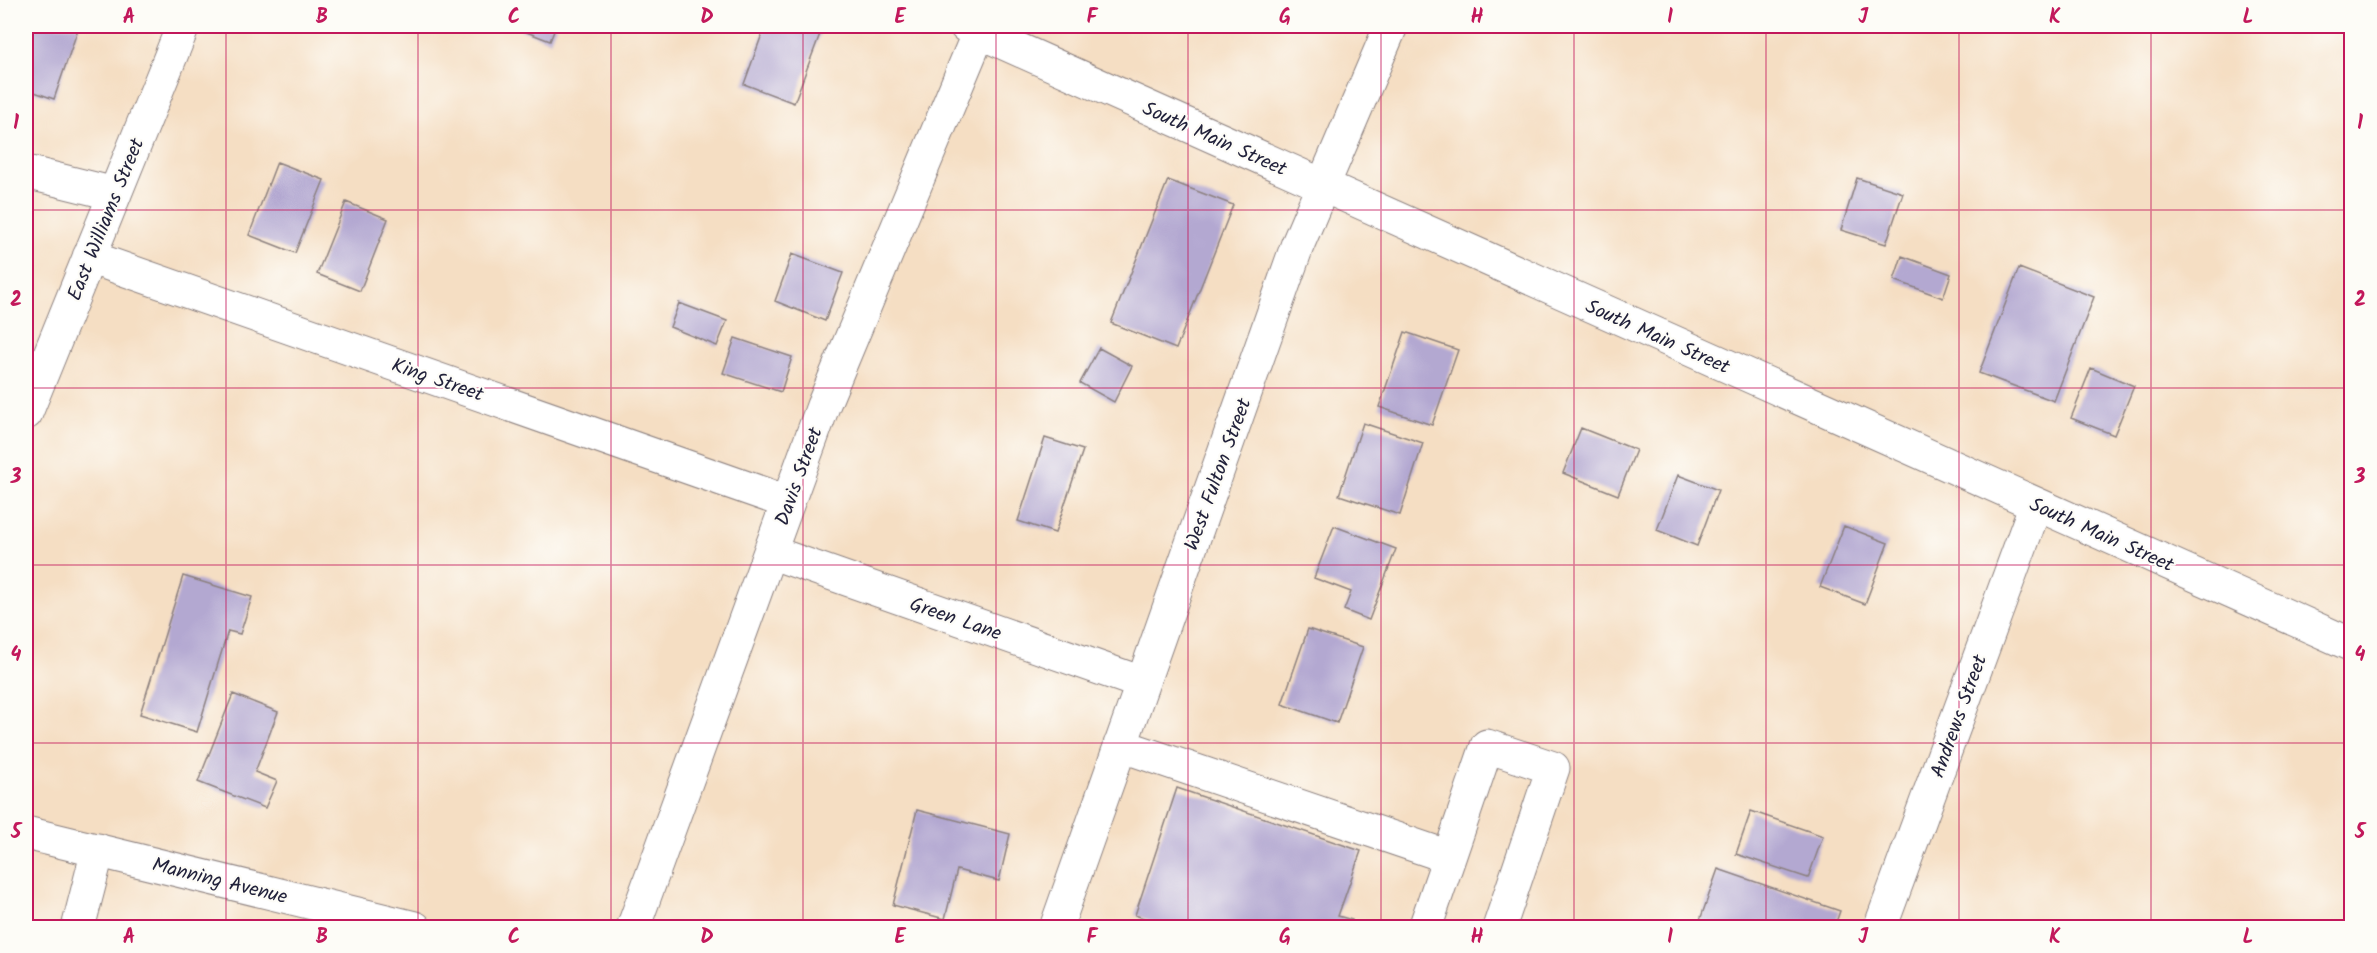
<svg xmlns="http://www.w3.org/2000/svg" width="2377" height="953" viewBox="0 0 2377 953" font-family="Kalam,sans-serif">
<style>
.building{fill:#b3a8d1}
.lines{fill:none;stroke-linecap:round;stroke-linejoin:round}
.minor-casing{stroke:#8c807f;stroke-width:35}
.major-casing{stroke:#8c807f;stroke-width:35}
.minor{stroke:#fff;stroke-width:33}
.major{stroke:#fff;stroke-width:33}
.grid{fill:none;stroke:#c2185b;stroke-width:1.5;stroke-opacity:0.55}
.labels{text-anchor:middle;stroke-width:4.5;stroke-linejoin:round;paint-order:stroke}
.street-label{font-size:20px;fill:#22223b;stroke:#fdfcf7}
.neatline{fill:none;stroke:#c2185b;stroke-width:2}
.grid-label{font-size:20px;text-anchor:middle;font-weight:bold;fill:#c2185b}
</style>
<rect width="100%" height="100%" fill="#fdfcf7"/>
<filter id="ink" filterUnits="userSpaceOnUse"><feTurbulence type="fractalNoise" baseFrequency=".0167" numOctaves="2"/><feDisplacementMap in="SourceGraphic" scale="12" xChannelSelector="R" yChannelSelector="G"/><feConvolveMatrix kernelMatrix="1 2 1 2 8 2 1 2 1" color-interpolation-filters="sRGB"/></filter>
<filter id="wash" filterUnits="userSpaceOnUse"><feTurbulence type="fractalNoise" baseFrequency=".008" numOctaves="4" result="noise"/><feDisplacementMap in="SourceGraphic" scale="24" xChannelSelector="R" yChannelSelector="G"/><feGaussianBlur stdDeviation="1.35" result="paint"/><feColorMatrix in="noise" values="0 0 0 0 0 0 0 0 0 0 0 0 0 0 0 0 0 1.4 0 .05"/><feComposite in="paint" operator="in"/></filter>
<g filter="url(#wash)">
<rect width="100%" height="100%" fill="#f5dec3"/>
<g id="blocks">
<!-- building -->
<path class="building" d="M26 26H79L54 99 26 89Z
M511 26H556L550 41Z
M765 26H823L794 103 744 84Z
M277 162 324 180 295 253 249 235Z
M1857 178 1903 193 1886 244 1841 230Z
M1168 180 1233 205 1176 349 1111 323Z
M346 202 388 219 360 291 317 274Z
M792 254 843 273 825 321 775 301Z
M1902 256 1951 274 1943 298 1894 280Z
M2019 268 2094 297 2054 401 1979 373Z
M679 303 727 321 717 346 670 327Z
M1405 332 1458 350 1432 425 1379 407Z
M735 338 792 357 781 392 723 373Z
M1099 348 1132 366 1114 402 1080 383Z
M2091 368 2134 386 2114 435 2071 418Z
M1363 423 1423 443 1400 515 1339 495Z
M1581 428 1636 450 1618 495 1563 473Z
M1045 438 1083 450 1055 533 1018 521Z
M1678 475 1718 490 1697 546 1657 530Z
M1334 526 1396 549 1369 620 1344 610 1351 592 1314 578Z
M1844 526 1888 543 1865 604 1820 587Z
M183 576 252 597 240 634 228 631 197 732 140 714Z
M1308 629 1363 647 1337 723 1282 704Z
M233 694 278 712 255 772 277 781 265 808 198 782Z
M1177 788 1361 851 1338 916 1352 920 1350 928H1171L1135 915Z
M917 810 1010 834 999 881 957 870 945 919 893 905Z
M1751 811 1823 836 1808 878 1736 854Z
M1718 869 1840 911 1834 928H1710L1699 923Z"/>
</g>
</g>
<g filter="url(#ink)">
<use href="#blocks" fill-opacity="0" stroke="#8c807f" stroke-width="1.5"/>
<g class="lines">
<defs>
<path id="minor" d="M966 26 2352 645
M26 172 115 194
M89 257 787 502
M26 413 183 26
M770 552 1142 683
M1120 745 1449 857
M78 928 98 850
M633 928 823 406 979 32
M1056 928 1297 246 1391 26
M1425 928 1487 746 1553 768 1499 928
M1880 928 2036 504"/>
<path id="major" d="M26 833 415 928"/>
</defs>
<!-- minor casing -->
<use href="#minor" class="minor-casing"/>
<!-- major casing -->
<use href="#major" class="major-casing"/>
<!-- minor -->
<use href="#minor" class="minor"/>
<!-- major -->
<use href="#major" class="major"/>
</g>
</g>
<!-- grid -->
<path class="grid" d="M226 26V928M418 26V928M611 26V928M803 26V928M996 26V928M1188 26V928M1381 26V928M1574 26V928M1766 26V928M1959 26V928M2151 26V928M26 210H2352M26 388H2352M26 565H2352M26 743H2352"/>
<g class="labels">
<!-- street labels -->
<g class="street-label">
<text transform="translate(1215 138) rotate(24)" y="7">South Main Street</text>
<text transform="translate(105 219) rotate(-68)" y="7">East Williams Street</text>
<text transform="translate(1658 336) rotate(24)" y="7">South Main Street</text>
<text transform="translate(438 379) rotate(19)" y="7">King Street</text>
<text transform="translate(1217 474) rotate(-70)" y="7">West Fulton Street</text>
<text transform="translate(798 476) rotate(-70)" y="7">Davis Street</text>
<text transform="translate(2102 534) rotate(24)" y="7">South Main Street</text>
<text transform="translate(956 618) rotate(19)" y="7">Green Lane</text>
<text transform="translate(1958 716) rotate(-70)" y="7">Andrews Street</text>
<text transform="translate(220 880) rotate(14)" y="7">Manning Avenue</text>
</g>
</g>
<!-- margin -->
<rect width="2377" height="953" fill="none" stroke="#fdfcf7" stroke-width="66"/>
<rect x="33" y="33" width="2311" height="887" class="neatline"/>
<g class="grid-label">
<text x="129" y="23">A</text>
<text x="322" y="23">B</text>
<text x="514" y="23">C</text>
<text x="707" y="23">D</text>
<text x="900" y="23">E</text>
<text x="1092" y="23">F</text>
<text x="1285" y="23">G</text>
<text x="1477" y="23">H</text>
<text x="1670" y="23">I</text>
<text x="1863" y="23">J</text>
<text x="2055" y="23">K</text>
<text x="2248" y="23">L</text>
<text x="16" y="129">1</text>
<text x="2360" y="129">1</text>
<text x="16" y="306">2</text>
<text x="2360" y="306">2</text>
<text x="16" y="483">3</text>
<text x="2360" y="483">3</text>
<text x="16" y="661">4</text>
<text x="2360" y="661">4</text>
<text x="16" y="838">5</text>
<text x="2360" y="838">5</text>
<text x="129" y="943">A</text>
<text x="322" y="943">B</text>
<text x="514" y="943">C</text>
<text x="707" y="943">D</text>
<text x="900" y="943">E</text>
<text x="1092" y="943">F</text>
<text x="1285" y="943">G</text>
<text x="1477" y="943">H</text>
<text x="1670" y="943">I</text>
<text x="1863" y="943">J</text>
<text x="2055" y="943">K</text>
<text x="2248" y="943">L</text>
</g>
</svg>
